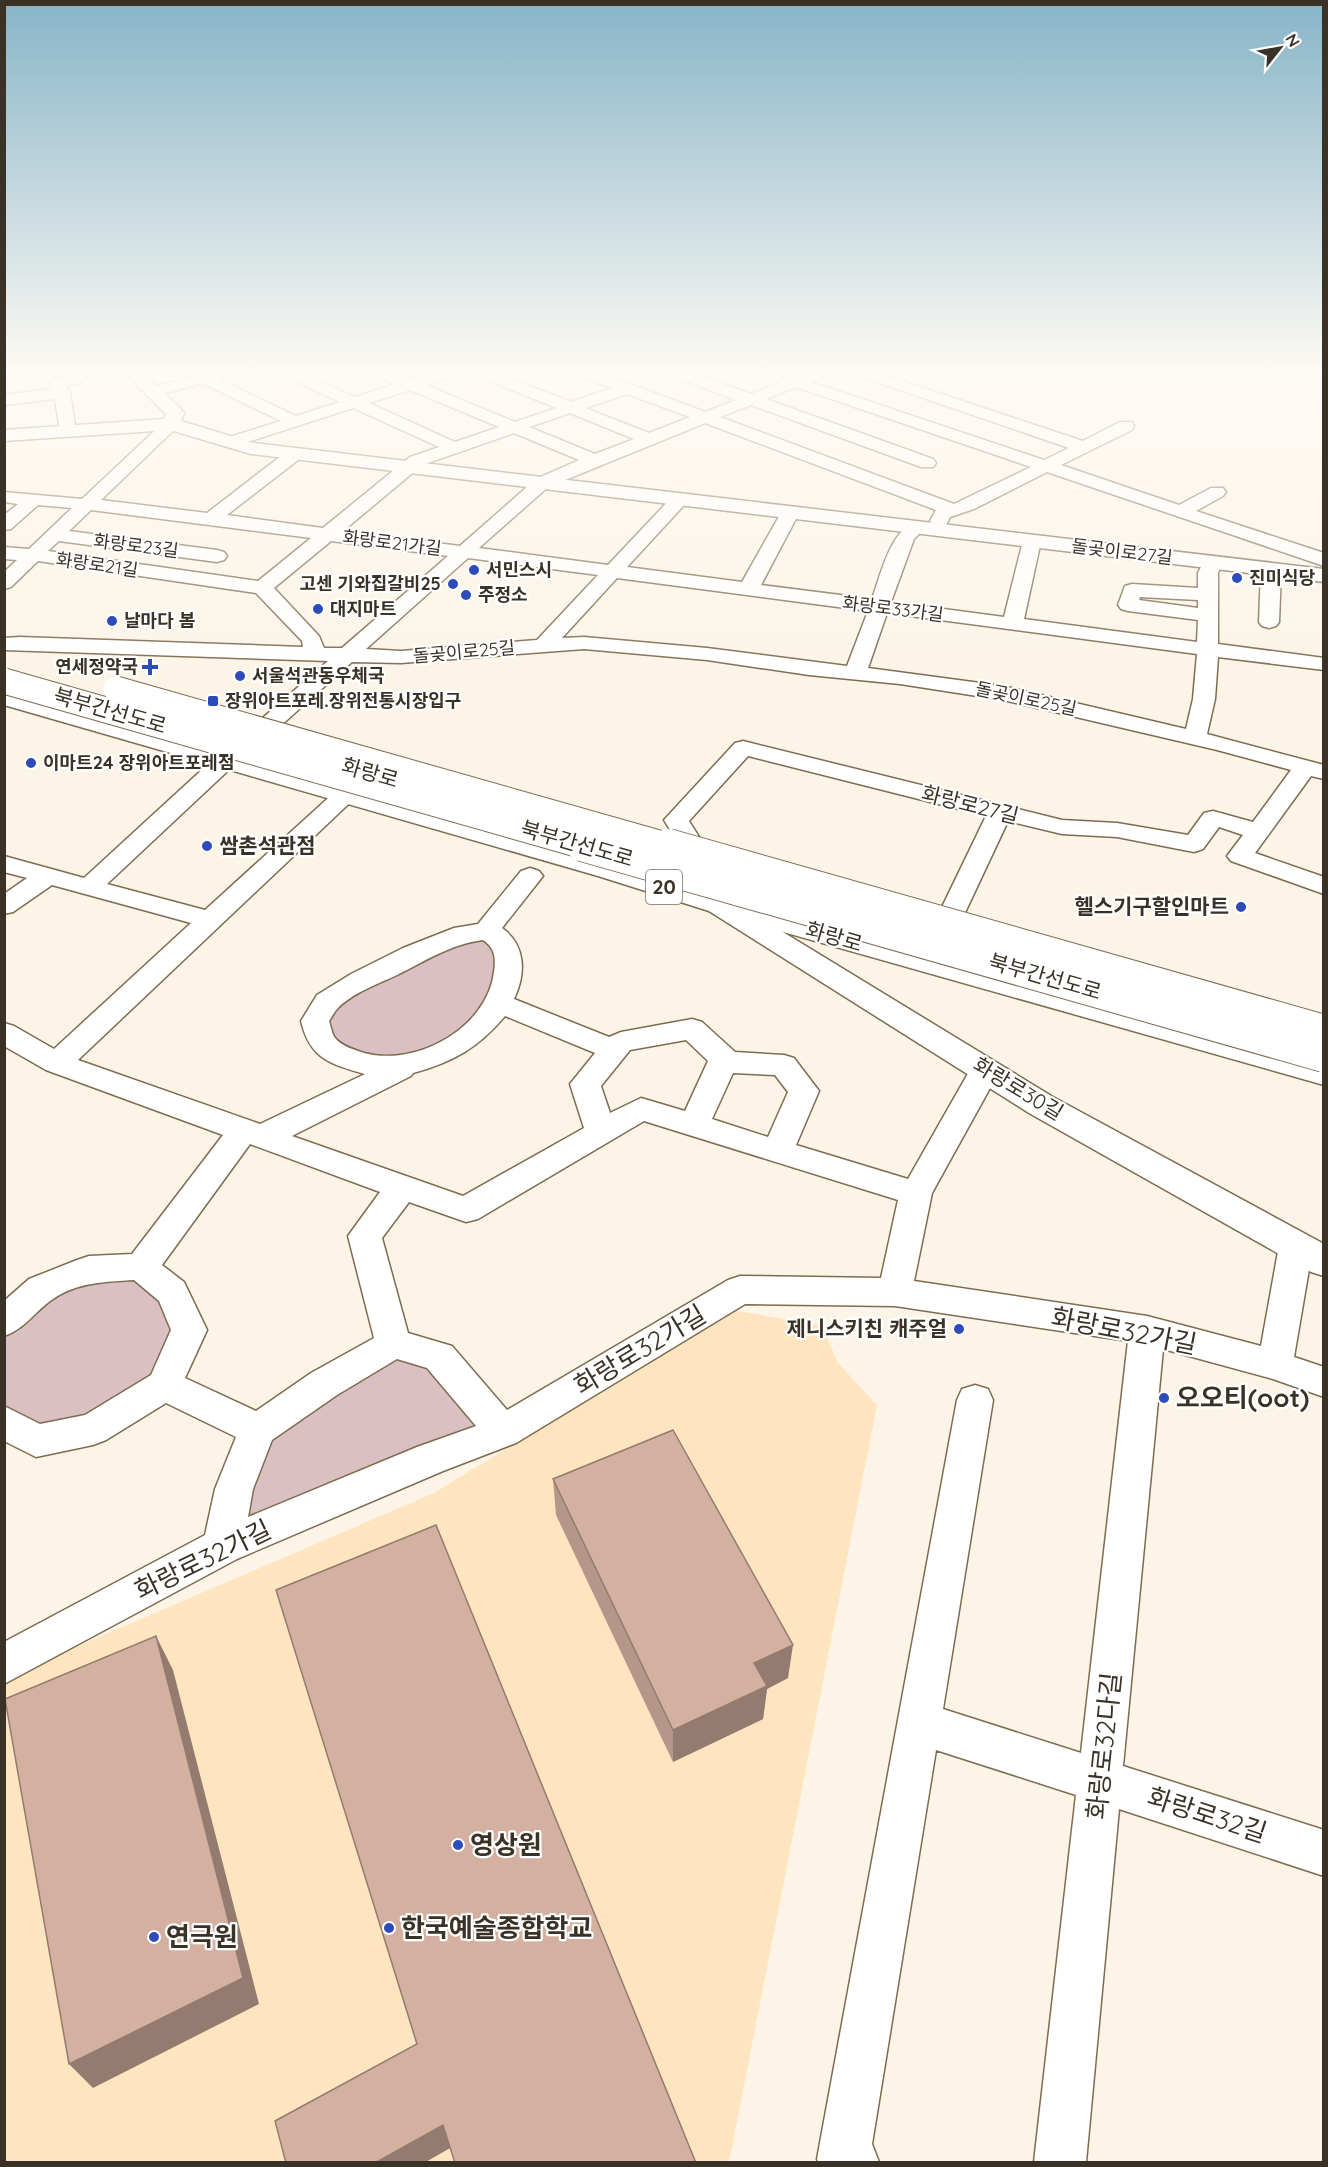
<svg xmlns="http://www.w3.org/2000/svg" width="1328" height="2167" viewBox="0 0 1328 2167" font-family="Quicksand,'Noto Sans KR',sans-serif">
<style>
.built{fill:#fee5bf}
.green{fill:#dac0c3}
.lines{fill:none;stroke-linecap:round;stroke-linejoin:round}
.minor-casing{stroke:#7e6c50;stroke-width:3}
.tertiary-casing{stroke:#7e6c50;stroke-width:3}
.primary-casing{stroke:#7e6c50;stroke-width:3}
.minor{fill:#fff;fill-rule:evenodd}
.tertiary{fill:#fff;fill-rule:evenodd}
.primary{fill:#fff;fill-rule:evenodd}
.trunk-bridge-far1-casing{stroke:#7e6c50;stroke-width:27;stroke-linecap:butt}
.trunk-bridge-casing{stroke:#7e6c50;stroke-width:34;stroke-linecap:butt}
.trunk-bridge-far1{stroke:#fff;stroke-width:25}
.trunk-bridge{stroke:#fff;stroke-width:32}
.wall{fill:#b5978a}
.shaded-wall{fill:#947b70}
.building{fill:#d3b0a0;stroke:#947b70;stroke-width:1.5}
.poi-dot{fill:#2d4bbb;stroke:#fff;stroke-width:2}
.labels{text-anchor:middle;stroke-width:4.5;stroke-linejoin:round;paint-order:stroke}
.far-street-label{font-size:18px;fill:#3a3226;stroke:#fff}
.far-poi-label{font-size:18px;font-weight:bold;fill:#3a3226;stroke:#fff;text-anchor:start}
.shield{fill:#fff;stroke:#757067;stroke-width:1.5}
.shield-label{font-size:20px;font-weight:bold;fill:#3a3226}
.street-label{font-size:21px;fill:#3a3226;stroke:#fff}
.poi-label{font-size:21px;font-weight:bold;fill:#3a3226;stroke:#fff;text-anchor:end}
.near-street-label{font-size:26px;fill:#3a3226;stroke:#fff}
.near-poi-label{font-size:26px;font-weight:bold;fill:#3a3226;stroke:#fff;text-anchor:start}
</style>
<rect width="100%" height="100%" fill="#fcf4e7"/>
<!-- built -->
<path class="built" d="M733 1310 822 1326 838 1363 877 1405 729 2162H5L4 1678 434 1493Z"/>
<!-- green -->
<path class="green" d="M494 934 508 949 473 1032 392 1066 337 1054 315 1021 377 974 440 944Z
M141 1267 189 1330 164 1385 93 1429 5 1422 4 1322 41 1289Z
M393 1344 439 1356 503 1432 223 1546 258 1430Z"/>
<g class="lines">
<defs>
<path id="minor" d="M206 373H230L227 376 218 379 296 416 340 402 284 376 281 373H301L355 397 396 384 377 376 374 373H395L411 379 432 373H455L452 376 425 385 515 422 556 408 478 376 475 373H496L571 402 612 388 581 376 578 373H600L705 412 736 400 673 376 670 373H692L751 394 783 381 784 377H795L806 373H827L824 376 811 382 1044 460 1069 448 859 376 856 373H878L1083 441 1120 422H1132L1134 426 1132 430 1061 465 1179 505 1211 488H1223L1226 492 1223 496 1196 511 1324 553V566L1047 472 974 509 950 517 946 525H932L930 521 936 510 705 423 548 487 479 548 608 565 674 495H686L689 499 686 503 627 567 742 582 781 513 784 509H796L799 513 761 585 872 599C880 578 893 517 923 524L925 528 914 539 891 602 1004 617 1023 541 1025 537H1039L1041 541 1024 619 1197 642 1198 620 1128 611 1121 609 1118 605 1125 586 1132 584 1198 588V573L1205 559H1219L1222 563 1218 573V644L1324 658V670L1218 657 1215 699 1207 734 1324 765V779L1311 776 1255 853 1324 877V894L1231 861 1227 856 1243 835 1219 827 1203 849 1194 852 1117 837 1062 834 1008 821 955 934 952 940 942 942 932 940 929 934 986 816 748 756 689 821 718 867 714 872 705 875 696 872 664 820 735 743 743 741 1062 820 1117 823 1188 835 1204 813 1213 811 1253 822 1291 770 1217 750 1003 700 900 684 809 675 707 660 584 649 401 663 352 662 259 745 251 747 243 745 240 740 243 735 328 661 4 650V638L20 637 303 647 302 641 256 593 38 561 11 587 4 589V572L17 560 4 559V547L29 549 72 508 38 505 11 529 4 530V515L18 504 4 502V492L82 499 165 421 171 419 179 424 177 427 101 500 207 513 290 449H302L305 453 302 457 227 515 323 528 410 457 439 447 353 408 232 447 226 446 224 442 226 438 281 421 202 383 153 397 145 392 147 389ZM796 387 1031 467 954 504 720 417 751 405 921 467H933L936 463 933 459 766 399ZM410 390 499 427 455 442 369 403ZM627 394 690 417 649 433 585 408ZM570 413 634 439 595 454 529 427ZM514 433 579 460 536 479 460 546 343 531 422 465ZM91 510 311 538 258 581 48 551 59 541 217 562 224 560 227 556 224 552 217 550 69 531ZM331 541 448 556 342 648H324L319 636 274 588ZM468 558 598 575 537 640 401 651 366 649ZM617 578 868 611 847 666 707 648 584 637 562 638ZM1140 597 1198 600V608L1139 600ZM887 613 1197 654 1193 699 1186 729 1003 686 868 668Z
M76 374 82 376 84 379 82 382 66 386 70 393 76 431 74 435H62L60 431 55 399 4 405V395L52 389 49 383 51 380Z
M1271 564 1278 566 1281 570 1279 622 1276 626 1269 628 1262 626 1259 622 1261 570 1264 566Z
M225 754 233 756 237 761 233 766 107 884 205 910 337 790 346 788 355 790 358 795 78 1060 260 1124 365 1074C330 1064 310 1059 301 1021L317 995 351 974 403 948 454 928 478 924 521 871 530 868 539 871 543 876 502 928C526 945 526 974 514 999L609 1037 621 1032 692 1019 702 1022 735 1052 784 1055 794 1058 819 1091 796 1145 908 1179 974 1063 985 1060 996 1063 1000 1070 932 1193 914 1281 1147 1316 1261 1346 1279 1246 1284 1237 1296 1233 1308 1237 1313 1246 1294 1357 1324 1367V1397L1273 1379 1163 1349 1123 1766 1324 1830V1876L1119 1809 1086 2162H1034L1076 1795 936 1750 872 2144 879 2162H818L817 2159 957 1400 962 1389 975 1385 988 1389 993 1400 943 1709 1081 1753 1128 1341 895 1306 745 1304 516 1443 443 1471 237 1559 4 1684V1642L205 1535 215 1489 236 1437 166 1403 106 1440 93 1445 36 1457 4 1441V1406L40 1424 85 1415 151 1375 171 1330 159 1301 134 1280C106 1282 77 1282 53 1299 35 1311 25 1329 4 1336V1301L29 1279 77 1260 89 1256 132 1254 223 1135 46 1070 4 1046V1023L14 1026 54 1049 191 923 52 885 13 912 4 914V894L27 878 4 872V856L84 878 217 756ZM483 940C495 948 496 958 494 972 487 1028 417 1067 364 1053 355 1050 341 1046 335 1038 332 1034 331 1027 329 1021 332 1017 334 1012 337 1009 352 993 378 984 397 975 425 961 451 944 483 940ZM505 1016 595 1053 570 1084 584 1128 463 1196 292 1136 411 1076 413 1073C453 1062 478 1048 505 1016ZM686 1040 708 1061 685 1111 641 1098 610 1113 601 1086 630 1050ZM733 1073 775 1075 788 1092 768 1137 712 1119ZM644 1121 898 1200 881 1278 740 1276 728 1280 507 1410 452 1346 408 1333 382 1238 409 1202 466 1222 478 1219ZM250 1144 380 1192 348 1236 374 1338 311 1373 256 1411 185 1378 207 1330 184 1282 162 1265ZM397 1359 427 1368 476 1426 417 1447 248 1517 253 1489 272 1440 337 1395Z"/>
<path id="tertiary" d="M125 373H143L181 409 184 413 181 421 253 443 1324 569V582L251 454 170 430 4 441V430L164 419 166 414Z
M719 896 729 899 1053 1097 1324 1244V1276L1311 1272 1029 1113 709 911 705 905 709 899Z"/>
<path id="primary" d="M4 690 618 864 729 899 1324 1063V1085L709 911 598 876 4 705Z"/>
</defs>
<!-- minor casing -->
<use href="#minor" class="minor-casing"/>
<!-- tertiary casing -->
<use href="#tertiary" class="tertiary-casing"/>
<!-- primary casing -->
<use href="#primary" class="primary-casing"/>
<!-- minor -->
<use href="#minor" class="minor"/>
<!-- tertiary -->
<use href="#tertiary" class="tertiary"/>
<!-- primary -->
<use href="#primary" class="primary"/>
<defs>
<path id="trunk-bridge-far1" d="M4 681 587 847
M116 689 673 847"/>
<path id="trunk-bridge" d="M582 845 1324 1056
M668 845 1324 1031"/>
</defs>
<!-- trunk-bridge-far1 casing -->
<use href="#trunk-bridge-far1" class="trunk-bridge-far1-casing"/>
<!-- trunk-bridge casing -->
<use href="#trunk-bridge" class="trunk-bridge-casing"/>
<!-- trunk-bridge-far1 -->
<use href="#trunk-bridge-far1" class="trunk-bridge-far1"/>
<!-- trunk-bridge -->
<use href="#trunk-bridge" class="trunk-bridge"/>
</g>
<!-- wall -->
<path class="wall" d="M553 1479 788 1678 767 1689 763 1719 673 1762 556 1515Z"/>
<!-- shaded-wall -->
<path class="shaded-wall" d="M156 1636 173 1670 259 2004 93 2088 69 2064Z
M793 1645 788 1678 767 1689 763 1719 673 1762V1730L754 1663Z
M443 2125 452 2147 424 2163H375Z"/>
<!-- building -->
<path class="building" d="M673 1430 793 1645 754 1663 767 1686 673 1730 553 1479Z
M436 1525 696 2163H455L443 2125 375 2163H286L275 2121 417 2044 276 1590Z
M156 1636 243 1978 69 2064 5 1699Z"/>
<!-- sky -->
<linearGradient id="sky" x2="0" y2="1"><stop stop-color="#87b4c8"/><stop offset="0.55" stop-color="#fefaf4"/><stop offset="1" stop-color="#fefaf4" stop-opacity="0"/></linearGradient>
<rect width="1328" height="676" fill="url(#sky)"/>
<!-- markers -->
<g class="poi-dot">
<circle cx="474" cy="570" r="6"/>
<circle cx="1237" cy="578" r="6"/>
<circle cx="453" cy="584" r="6"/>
<circle cx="466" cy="595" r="6"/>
<circle cx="318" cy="609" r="6"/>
<circle cx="112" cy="621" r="6"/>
<path d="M147 658h6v6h6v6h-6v6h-6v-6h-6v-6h6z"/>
<circle cx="240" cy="676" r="6"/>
<rect x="207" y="695" width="12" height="12" rx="3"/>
<circle cx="31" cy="763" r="6"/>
<circle cx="207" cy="846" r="6"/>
<circle cx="1241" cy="907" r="6"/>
<circle cx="959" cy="1329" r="6"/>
<circle cx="1164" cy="1398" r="6"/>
<circle cx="458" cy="1845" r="6"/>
<circle cx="389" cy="1928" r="6"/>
<circle cx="154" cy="1937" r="6"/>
</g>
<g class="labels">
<!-- far-street labels -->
<g class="far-street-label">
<text transform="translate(392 543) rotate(7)" y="6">화랑로21가길</text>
<text transform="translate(136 546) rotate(7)" y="6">화랑로23길</text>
<text transform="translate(1122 552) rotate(7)" y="6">돌곶이로27길</text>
<text transform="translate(97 565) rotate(8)" y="6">화랑로21길</text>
<text transform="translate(893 609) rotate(7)" y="6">화랑로33가길</text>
<text transform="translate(464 652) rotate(-5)" y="6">돌곶이로25길</text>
<text transform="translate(1026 699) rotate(12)" y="6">돌곶이로25길</text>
</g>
<!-- far-poi labels -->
<g class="far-poi-label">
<text x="486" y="576">서민스시</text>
<text x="1249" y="584">진미식당</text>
<text x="441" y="590" text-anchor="end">고센 기와집갈비25</text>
<text x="478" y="601">주정소</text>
<text x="330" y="615">대지마트</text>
<text x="124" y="627">날마다 봄</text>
<text x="138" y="673" text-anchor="end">연세정약국</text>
<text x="252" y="682">서울석관동우체국</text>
<text x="225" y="707">장위아트포레.장위전통시장입구</text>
<text x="43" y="769">이마트24 장위아트포레점</text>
</g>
<!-- shield labels -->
<rect class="shield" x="646" y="870" width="36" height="34" rx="4.5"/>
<g class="shield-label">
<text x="664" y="894">20</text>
</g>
<!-- street labels -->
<g class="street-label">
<text transform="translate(110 711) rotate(16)" y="7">북부간선도로</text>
<text transform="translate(370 773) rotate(16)" y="7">화랑로</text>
<text transform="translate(970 805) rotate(14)" y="7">화랑로27길</text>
<text transform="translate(577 844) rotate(16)" y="7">북부간선도로</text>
<text transform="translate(834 937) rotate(16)" y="7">화랑로</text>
<text transform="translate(1045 977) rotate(16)" y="7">북부간선도로</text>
<text transform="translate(1018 1089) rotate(31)" y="7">화랑로30길</text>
</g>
<!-- poi labels -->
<g class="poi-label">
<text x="219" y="853" text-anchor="start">쌈촌석관점</text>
<text x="1229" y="914">헬스기구할인마트</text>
<text x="947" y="1336">제니스키친 캐주얼</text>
</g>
<!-- near-street labels -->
<g class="near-street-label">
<text transform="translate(1124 1331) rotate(11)" y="9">화랑로32가길</text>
<text transform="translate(640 1350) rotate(-31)" y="9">화랑로32가길</text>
<text transform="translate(203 1560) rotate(-26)" y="9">화랑로32가길</text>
<text transform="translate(1104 1746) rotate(-84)" y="9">화랑로32다길</text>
<text transform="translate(1207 1815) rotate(18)" y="9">화랑로32길</text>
</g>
<!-- near-poi labels -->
<g class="near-poi-label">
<text x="1176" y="1407">오오티(oot)</text>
<text x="470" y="1854">영상원</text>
<text x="401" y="1937">한국예술종합학교</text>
<text x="166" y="1946">연극원</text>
</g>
</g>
<!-- border -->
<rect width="1328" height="2167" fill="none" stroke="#3a3226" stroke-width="12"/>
<!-- north arrow -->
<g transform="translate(1280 48) rotate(59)" stroke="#ffffff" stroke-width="4.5" paint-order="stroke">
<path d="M0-4.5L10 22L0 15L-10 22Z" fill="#3a3226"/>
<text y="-9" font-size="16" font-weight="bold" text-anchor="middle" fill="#3a3226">N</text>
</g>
</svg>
